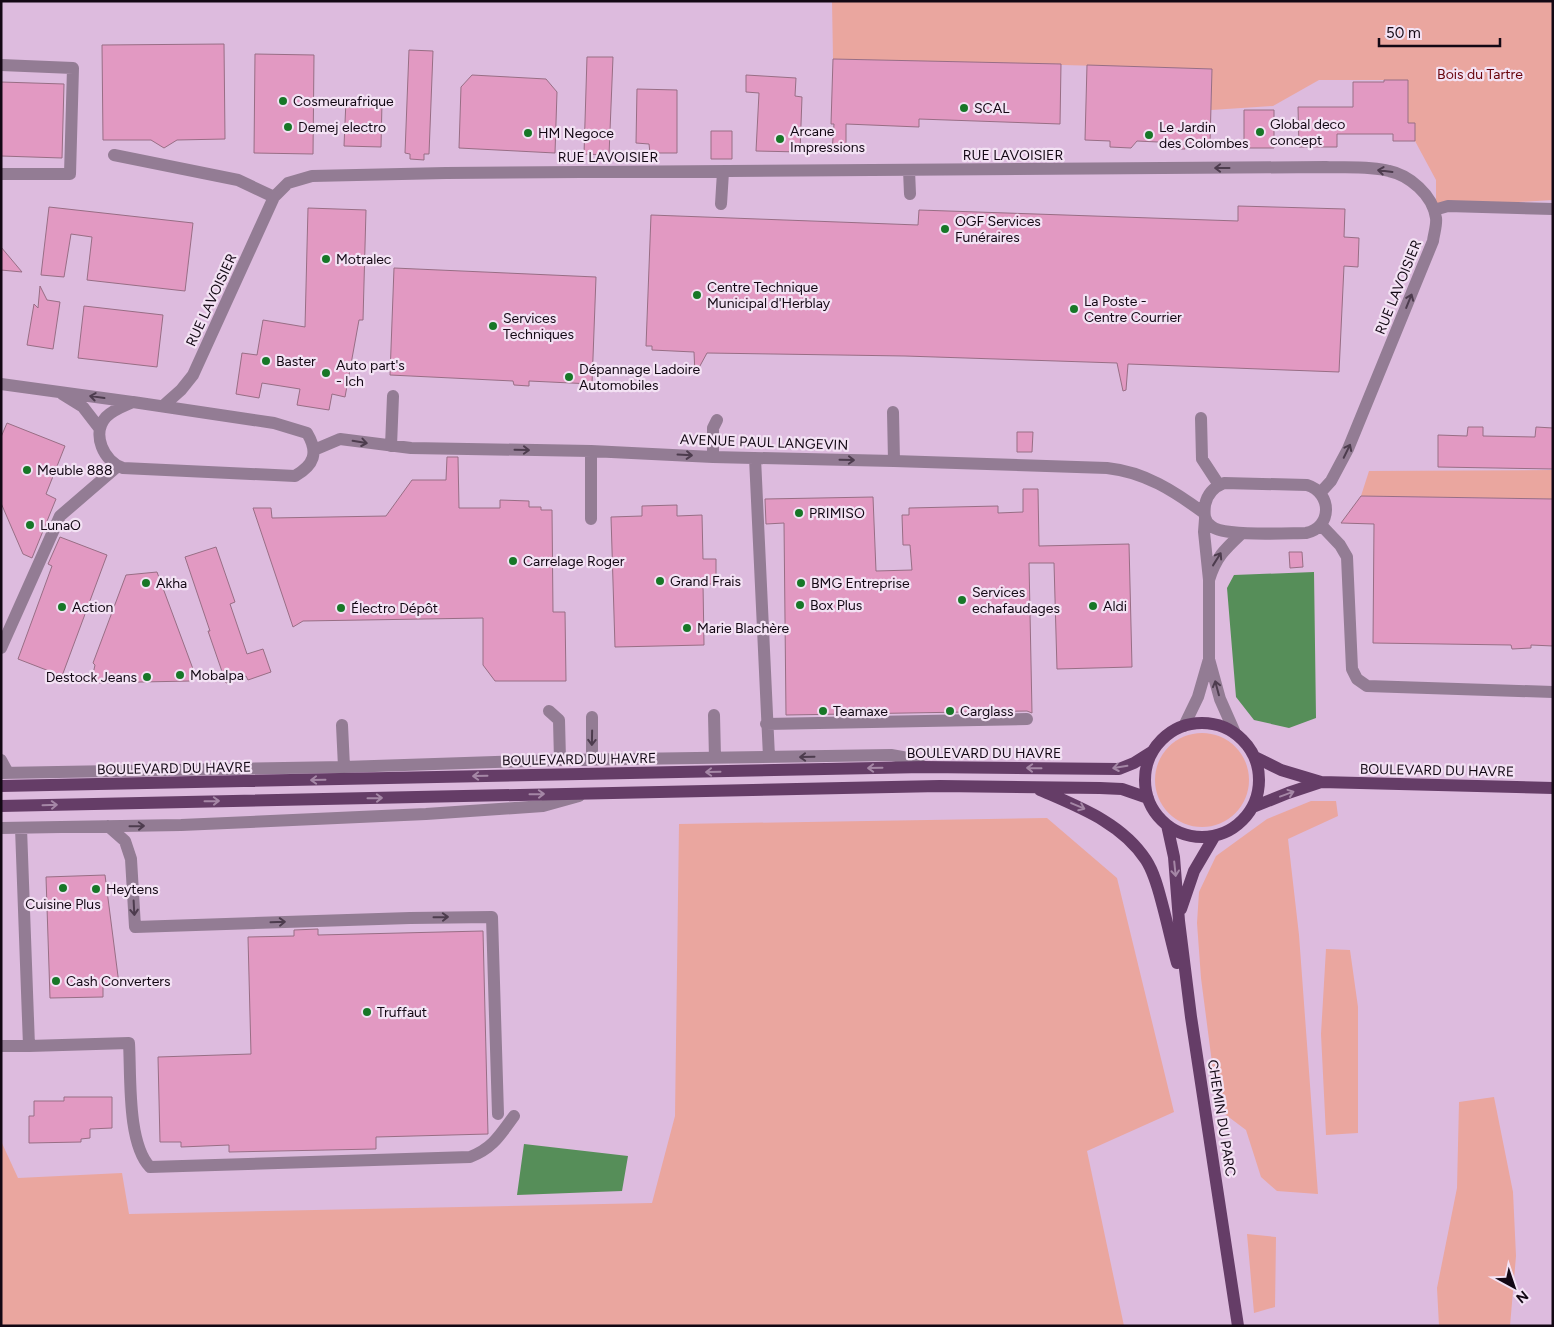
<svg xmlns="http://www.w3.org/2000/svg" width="1554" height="1327" viewBox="0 0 1554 1327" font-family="Figtree,sans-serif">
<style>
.green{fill:#eaa69f}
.water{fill:#568e59}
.building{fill:#e299c2;stroke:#986e85}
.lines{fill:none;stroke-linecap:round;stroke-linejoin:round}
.minor{stroke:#937c94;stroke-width:12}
.major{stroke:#653d67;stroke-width:12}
.oneway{stroke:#4d3c4e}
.oneway2{stroke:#a587a6}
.poi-dot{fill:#177727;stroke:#f3e2f4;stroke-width:2}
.labels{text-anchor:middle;stroke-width:4.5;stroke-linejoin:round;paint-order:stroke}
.park-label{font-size:14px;fill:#68030c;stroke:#f3e2f4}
.poi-label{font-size:14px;fill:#130814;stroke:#f3e2f4;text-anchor:start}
.street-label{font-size:14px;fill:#130814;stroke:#f3e2f4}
</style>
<rect width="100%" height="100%" fill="#ddbbde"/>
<!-- green -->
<path class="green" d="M832 1H1553V200L1436 207V180L1415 141V123H1408V80H1319L1273 106 1211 110 1212 69 833 59Z
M1553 470V499L1361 496 1369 471Z
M1155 780a47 47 0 1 1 94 0a47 47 0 1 1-94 0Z
M1311 801H1336L1338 816 1288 839 1299 935 1318 1194 1277 1191 1261 1177 1246 1130 1218 1109 1201 978 1197 923 1199 892 1216 856 1267 819Z
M1047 818 1117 878 1174 1112 1087 1151 1124 1326H1V1141L18 1178 122 1173 129 1214 652 1203 675 1116 679 824Z
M1326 949 1350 950 1358 1007V1133L1326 1135 1321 1034Z
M1494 1097 1513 1192 1516 1256 1510 1326H1439L1437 1288 1457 1188 1459 1102Z
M1247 1234 1276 1237 1275 1307 1254 1313Z"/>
<!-- water -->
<path class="water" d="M1314 572 1316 718 1289 728 1254 720 1236 697 1227 588 1234 575Z
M524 1144 628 1156 622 1191 517 1195Z"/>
<!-- building -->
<path class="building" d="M224 44 225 139 177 140 164 148 151 140H103L102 45Z
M409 50 433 51 429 154H424V160L410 159V154L405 153Z
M255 54 314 55 313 154 254 153Z
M587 57H613L609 155 584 154Z
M833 59 1061 64 1060 124 919 119V127L846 124V153L832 152 834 124H831Z
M1087 65 1212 69 1210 143H1185V149H1164L1158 142 1137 141 1131 148 1110 147V141L1085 140Z
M472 75 546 79 557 92 555 153 459 148 461 87Z
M746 75 796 78 795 96 802 97 800 152 756 151 759 93 746 92Z
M1384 80H1408V123H1415V141H1393V134H1337V147H1299L1298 107H1353V82H1384Z
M1 82 64 84 62 158 1 156Z
M637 89 677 90V153H650L649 144 636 143Z
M346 100 382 102 381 147 344 146Z
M1244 110H1274V148H1244Z
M711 131H732V159H711Z
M1238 206 1345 209 1344 237 1359 238 1358 267 1344 266 1339 372 1128 364 1126 390 1123 391 1117 363 905 356 707 353 695 375 694 352 652 350V346H646L651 215 918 225 919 210 1238 221Z
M49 207 193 223 185 291 87 280 92 237 71 234 64 277 41 275Z
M308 208 366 210 363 320H359L345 397 332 394 329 410 297 405 300 389 262 383 259 398 236 394 242 353 257 355 263 320 305 327Z
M1 247 22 272 1 270Z
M394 268 596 277 592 384 529 381V386L514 385 513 381 390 375Z
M40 286 47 300 60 302 53 349 27 345 34 304 38 308Z
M84 306 163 315 157 367 78 358Z
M7 423 65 446 46 494 56 499 32 558 23 554 1 503V437Z
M1468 427H1483V436L1535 437 1536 427 1553 428V469L1438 467V435L1467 436Z
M1017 432H1033L1032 452H1017Z
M447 457H458L459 508H500V500L529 501V507H541V510H552L553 612H565L566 681H495L483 665V618L303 621 293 627 253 508H271L272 518 386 516 412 480H446Z
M1023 489H1038L1039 546 1129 544 1132 667 1057 669 1054 563H1029L1032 713 1027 711 786 715 784 523 766 524 765 499 873 497 876 571 912 570 910 545H903L902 515H909V508L998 506V513L1023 512Z
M1361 496 1553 499V646L1531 645V648L1512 649 1511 645 1373 643 1374 524 1341 523Z
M677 505V516L702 515 703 559H716V584H703L704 645 615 647 611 517 642 516V506Z
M60 537 107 555 62 676 18 659 52 566 48 564Z
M216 547 235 602 230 604 247 654 263 649 271 672 248 680 246 676 226 683 208 631H210L185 557Z
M1289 552H1302L1303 567 1290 568Z
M157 572 193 669 191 681 91 683 95 665 93 663 126 575Z
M105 875 119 984 103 985V997L50 998 46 877Z
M318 929V935L483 931 488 1134 376 1137V1149L229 1152V1145L181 1147V1142H160L158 1057 251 1054 248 937 294 936V930Z
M64 1097H112V1128L90 1129V1138L81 1139V1142L29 1143V1116H34V1101H64Z"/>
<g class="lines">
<!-- minor -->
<path class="minor" d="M1 65 73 68 70 174H1
M114 155 238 180 274 197
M909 170 910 194
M721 204 723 172
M1434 210 1448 206 1553 209
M1 384 132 402
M62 394 83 407 100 429
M133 402 274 423 307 433C319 453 314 465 295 476L123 468C104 462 91 434 106 417 113 410 124 406 133 402Z
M163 406 181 390 193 375 274 197 288 183 312 176 446 173 1326 167C1347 168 1369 166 1389 171 1409 175 1433 195 1436 218 1437 225 1434 233 1433 241L1348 449 1331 481 1321 492
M893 412 894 461
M1201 418 1202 459 1219 485
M391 446 393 396
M314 450 340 439 411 448 591 451 713 457 894 461 1107 468C1145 472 1174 491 1204 513
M591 451V519
M713 457V428L717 420
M755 458 769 757
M1224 483 1307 485C1333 493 1332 528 1306 533 1288 533 1223 537 1211 526 1204 521 1204 514 1205 505 1207 494 1214 487 1224 483Z
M1205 519 1204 532 1209 580C1216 557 1225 549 1242 533
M1321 525 1340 545 1347 557 1352 669 1357 679 1367 686 1553 692
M1209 580V659
M1 648 60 516 118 466
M549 711 559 720 560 760
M714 715 715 758
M766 724 1027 719
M342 725 344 767
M1184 726 1198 697 1209 659 1220 699 1235 733
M1 760 8 773
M592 760V717
M1 773 344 767 560 760 891 755 908 758 924 767
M108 826 125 841 131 859 135 927 410 918 492 917 498 1114
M1 828 181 825 426 814 543 806 579 796
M1 1046H29L21 828
M29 1046 129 1043C131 1076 127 1143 150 1167L470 1157C493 1148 500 1135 514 1116"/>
<!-- major -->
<path class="major" d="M1145 780a57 57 0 1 1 114 0a57 57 0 1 1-114 0Z
M1255 757 1281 770 1321 782 1553 788
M1 786 924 767 1119 769 1134 763 1153 751
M1040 790C1079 807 1122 823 1146 860 1155 874 1159 892 1163 907 1168 926 1172 944 1177 963
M1 806 843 788 940 786 1100 788 1122 789 1148 798
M1253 807 1288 793 1321 782
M1167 825 1174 857 1179 921 1191 1017 1238 1326
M1181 909 1194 871 1214 837"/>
</g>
<!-- one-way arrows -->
<defs><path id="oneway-shaft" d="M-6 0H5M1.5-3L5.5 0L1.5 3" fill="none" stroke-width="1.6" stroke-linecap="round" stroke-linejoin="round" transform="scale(1.25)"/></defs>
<g class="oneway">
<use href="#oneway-shaft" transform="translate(1222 168) rotate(180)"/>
<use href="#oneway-shaft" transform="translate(1385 171) rotate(-173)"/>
<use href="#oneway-shaft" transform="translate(1409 301) rotate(-68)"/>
<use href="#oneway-shaft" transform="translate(97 397) rotate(-172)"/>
<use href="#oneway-shaft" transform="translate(360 442) rotate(9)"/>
<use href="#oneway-shaft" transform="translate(522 450) rotate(1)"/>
<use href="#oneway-shaft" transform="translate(1347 451) rotate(-64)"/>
<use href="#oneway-shaft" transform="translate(685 455) rotate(3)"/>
<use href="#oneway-shaft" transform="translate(847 460) rotate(1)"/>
<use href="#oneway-shaft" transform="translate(1217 559) rotate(-58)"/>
<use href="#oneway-shaft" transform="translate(1217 688) rotate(-105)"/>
<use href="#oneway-shaft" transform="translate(592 738) rotate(91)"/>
<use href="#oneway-shaft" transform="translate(807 757) rotate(179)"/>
<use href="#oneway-shaft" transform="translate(137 826) rotate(-1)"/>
<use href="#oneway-shaft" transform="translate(134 908) rotate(87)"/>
<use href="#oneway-shaft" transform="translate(441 917) rotate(-1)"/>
<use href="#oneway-shaft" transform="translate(278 922) rotate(-2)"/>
</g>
<g class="oneway2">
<use href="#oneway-shaft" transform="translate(1120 767) rotate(171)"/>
<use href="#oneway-shaft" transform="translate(875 768) rotate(179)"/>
<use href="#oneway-shaft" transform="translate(1034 768) rotate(-179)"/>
<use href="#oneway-shaft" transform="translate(713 772) rotate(179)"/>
<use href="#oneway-shaft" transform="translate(480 776) rotate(179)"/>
<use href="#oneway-shaft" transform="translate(318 780) rotate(179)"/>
<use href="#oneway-shaft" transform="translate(537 794) rotate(-1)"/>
<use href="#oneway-shaft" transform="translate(1287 794) rotate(-20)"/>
<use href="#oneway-shaft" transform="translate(375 798) rotate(-1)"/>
<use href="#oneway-shaft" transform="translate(212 801) rotate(-1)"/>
<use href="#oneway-shaft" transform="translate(50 805) rotate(-2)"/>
<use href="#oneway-shaft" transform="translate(1078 806) rotate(23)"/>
<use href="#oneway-shaft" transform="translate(1175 869) rotate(84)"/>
</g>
<!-- markers -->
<g class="poi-dot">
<circle cx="283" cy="101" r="5"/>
<circle cx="964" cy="108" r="5"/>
<circle cx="288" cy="127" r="5"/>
<circle cx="1260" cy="132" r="5"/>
<circle cx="528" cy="133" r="5"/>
<circle cx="1149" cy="135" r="5"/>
<circle cx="780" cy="139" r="5"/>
<circle cx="945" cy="229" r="5"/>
<circle cx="326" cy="259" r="5"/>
<circle cx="697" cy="295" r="5"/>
<circle cx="1074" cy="309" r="5"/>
<circle cx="493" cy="326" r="5"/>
<circle cx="266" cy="361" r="5"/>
<circle cx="326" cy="373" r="5"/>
<circle cx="569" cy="377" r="5"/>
<circle cx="27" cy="470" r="5"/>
<circle cx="799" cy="513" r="5"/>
<circle cx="30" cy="525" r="5"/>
<circle cx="513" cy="561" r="5"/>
<circle cx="660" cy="581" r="5"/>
<circle cx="146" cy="583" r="5"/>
<circle cx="801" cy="583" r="5"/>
<circle cx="962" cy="600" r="5"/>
<circle cx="800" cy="605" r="5"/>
<circle cx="1093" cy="606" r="5"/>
<circle cx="62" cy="607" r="5"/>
<circle cx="341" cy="608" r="5"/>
<circle cx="687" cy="628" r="5"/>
<circle cx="180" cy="675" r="5"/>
<circle cx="147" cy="677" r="5"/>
<circle cx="823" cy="711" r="5"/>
<circle cx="950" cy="711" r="5"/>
<circle cx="63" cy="888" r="5"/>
<circle cx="96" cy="889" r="5"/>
<circle cx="56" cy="981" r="5"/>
<circle cx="367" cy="1012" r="5"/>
</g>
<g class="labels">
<!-- park labels -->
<g class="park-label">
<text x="1480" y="79">Bois du Tartre</text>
</g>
<!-- poi labels -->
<g class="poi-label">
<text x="293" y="106">Cosmeurafrique</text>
<text x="974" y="113">SCAL</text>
<text x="1270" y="129">Global deco<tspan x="1270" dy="16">concept</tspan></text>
<text x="298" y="132">Demej electro</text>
<text x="1159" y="132">Le Jardin<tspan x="1159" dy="16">des Colombes</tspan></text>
<text x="790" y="136">Arcane<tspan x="790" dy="16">Impressions</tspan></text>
<text x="538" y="138">HM Negoce</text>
<text x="955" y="226">OGF Services<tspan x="955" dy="16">Funéraires</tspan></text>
<text x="336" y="264">Motralec</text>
<text x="707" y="292">Centre Technique<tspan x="707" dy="16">Municipal d'Herblay</tspan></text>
<text x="1084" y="306">La Poste -<tspan x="1084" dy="16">Centre Courrier</tspan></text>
<text x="503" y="323">Services<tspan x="503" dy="16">Techniques</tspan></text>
<text x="276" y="366">Baster</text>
<text x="336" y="370">Auto part's<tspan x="336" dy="16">- lch</tspan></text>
<text x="579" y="374">Dépannage Ladoire<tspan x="579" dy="16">Automobiles</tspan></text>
<text x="37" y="475">Meuble 888</text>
<text x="809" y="518">PRIMISO</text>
<text x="40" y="530">LunaO</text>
<text x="523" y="566">Carrelage Roger</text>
<text x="670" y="586">Grand Frais</text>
<text x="156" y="588">Akha</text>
<text x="811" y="588">BMG Entreprise</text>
<text x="972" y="597">Services<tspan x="972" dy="16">echafaudages</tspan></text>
<text x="810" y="610">Box Plus</text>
<text x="1103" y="611">Aldi</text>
<text x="72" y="612">Action</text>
<text x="351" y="613">Électro Dépôt</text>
<text x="697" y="633">Marie Blachère</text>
<text x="190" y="680">Mobalpa</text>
<text x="137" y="682" text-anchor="end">Destock Jeans</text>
<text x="833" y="716">Teamaxe</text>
<text x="960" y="716">Carglass</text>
<text x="106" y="894">Heytens</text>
<text x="63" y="909" text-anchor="middle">Cuisine Plus</text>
<text x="66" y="986">Cash Converters</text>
<text x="377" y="1017">Truffaut</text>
</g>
<!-- street labels -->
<g class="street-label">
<text x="1013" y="160">RUE LAVOISIER</text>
<text x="608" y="162">RUE LAVOISIER</text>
<text transform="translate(1398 287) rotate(-68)" y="5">RUE LAVOISIER</text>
<text transform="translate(211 300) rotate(-65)" y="5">RUE LAVOISIER</text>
<text transform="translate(764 442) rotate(2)" y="5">AVENUE PAUL LANGEVIN</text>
<text x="984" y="758">BOULEVARD DU HAVRE</text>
<text transform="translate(579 759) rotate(-1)" y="5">BOULEVARD DU HAVRE</text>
<text transform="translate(174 768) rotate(-1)" y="5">BOULEVARD DU HAVRE</text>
<text transform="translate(1437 770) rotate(1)" y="5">BOULEVARD DU HAVRE</text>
<text transform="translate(1222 1118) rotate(81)" y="5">CHEMIN DU PARC</text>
</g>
</g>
<!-- border -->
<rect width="1554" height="1327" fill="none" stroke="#130814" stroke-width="5"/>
<!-- north arrow -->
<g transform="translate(1514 1287) rotate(140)" stroke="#f3e2f4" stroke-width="4" paint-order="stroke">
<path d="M0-4L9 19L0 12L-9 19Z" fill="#130814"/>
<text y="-8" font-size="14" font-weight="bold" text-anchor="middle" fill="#130814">N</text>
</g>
<!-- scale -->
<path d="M1379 38v8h121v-8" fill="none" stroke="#130814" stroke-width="2.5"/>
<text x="1386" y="38" font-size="15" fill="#130814" stroke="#f3e2f4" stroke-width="4" paint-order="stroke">50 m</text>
</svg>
